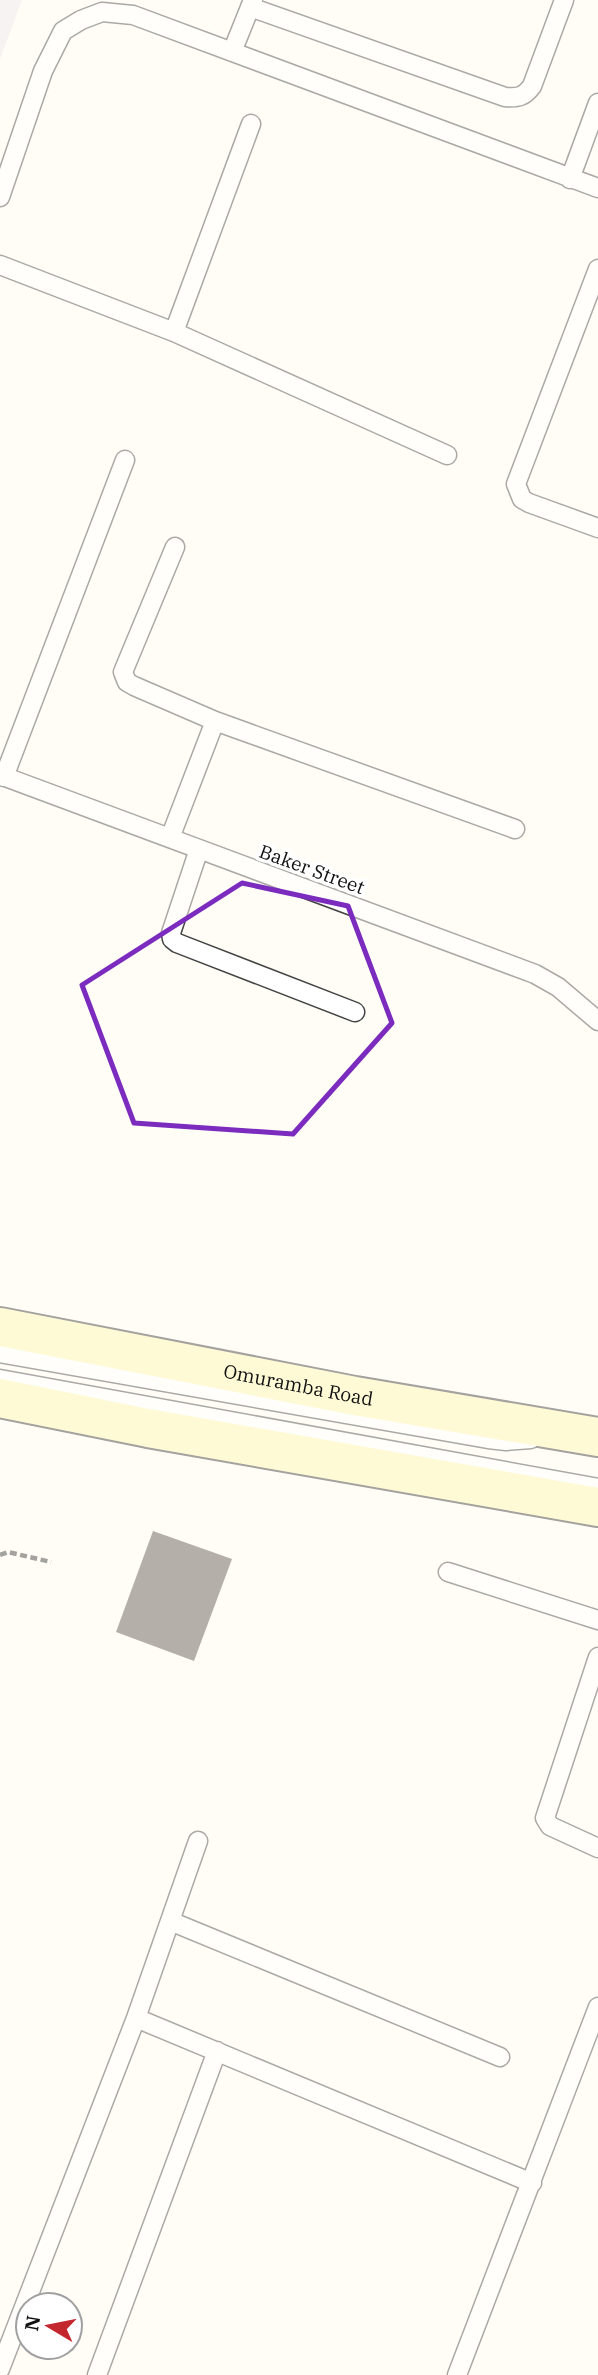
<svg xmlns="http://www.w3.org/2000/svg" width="598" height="2375" viewBox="0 0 598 2375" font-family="'IBM Plex Serif',serif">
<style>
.industrial{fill:#eee6ef}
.building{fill:#5a524d}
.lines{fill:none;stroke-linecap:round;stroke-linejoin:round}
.lane-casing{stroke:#444;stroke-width:21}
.secondary-casing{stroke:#333;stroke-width:42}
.path{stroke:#333;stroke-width:4.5;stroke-dasharray:7 3.5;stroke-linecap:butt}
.lane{stroke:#fff;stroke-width:18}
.secondary{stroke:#fff6b0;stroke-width:38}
.marked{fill:none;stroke:#7b2cbf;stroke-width:5;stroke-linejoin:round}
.labels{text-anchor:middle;stroke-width:7;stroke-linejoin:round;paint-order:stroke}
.street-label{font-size:19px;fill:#111;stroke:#fff}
</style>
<rect width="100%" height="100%" fill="#fffdf5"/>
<!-- industrial -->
<path class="industrial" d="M0 0H22L0 59Z"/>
<!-- building -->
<path class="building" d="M153 1531 232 1559 194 1661 116 1632Z"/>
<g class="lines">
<defs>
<path id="lane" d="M250 7 505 97C518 98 524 97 532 86L564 0
M232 52 253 0
M570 179 598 103
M0 197 43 71 63 31 81 20 102 12 133 15 598 188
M0 265 174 332 447 455
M598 269 516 484 522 499 529 503 598 528
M174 332 251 124
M175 547 123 672 127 682 134 686 215 721
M0 775 535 974 558 987 598 1021
M4 777 125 460
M170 838 215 721 515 829
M199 849 171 933 172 939 177 943 355 1012
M0 1353 488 1439 506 1441 531 1439
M0 1379 598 1488
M448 1572 598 1620
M598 1657 545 1818 550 1826 598 1848
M170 1921 500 2057
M136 2018 198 1841
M0 2369 136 2018 532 2183
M97 2375 217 2051
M457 2375 598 2007"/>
<g id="secondary">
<path id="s1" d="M0 1327 355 1396 598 1437"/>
<path d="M0 1398 148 1428 598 1507"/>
</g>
</defs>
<!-- lane casing -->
<use href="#lane" class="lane-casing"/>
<!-- secondary casing -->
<use href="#secondary" class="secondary-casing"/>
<!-- path -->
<path class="path" d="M0 1555 8 1552 51 1562"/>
<!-- lane -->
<use href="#lane" class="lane"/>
<!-- secondary -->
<use href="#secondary" class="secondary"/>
</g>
<!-- marked area -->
<path d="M0 0H598V2375H0ZM242 883 348 906 392 1023 293 1134 134 1123 82 985Z" fill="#fffdf5" fill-opacity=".55" fill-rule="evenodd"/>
<path class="marked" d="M242 883 348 906 392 1023 293 1134 134 1123 82 985Z"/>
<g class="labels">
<!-- street labels -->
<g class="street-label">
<text transform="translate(312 869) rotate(20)" y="7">Baker Street</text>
<text dy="7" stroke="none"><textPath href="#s1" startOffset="304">Omuramba Road</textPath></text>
</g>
</g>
<!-- north arrow -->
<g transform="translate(49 2326) rotate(280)"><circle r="33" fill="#ffffff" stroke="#a0a0a0" stroke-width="2"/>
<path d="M0-5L12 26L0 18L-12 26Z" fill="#c4262e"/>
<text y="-10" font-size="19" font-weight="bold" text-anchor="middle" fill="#111111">N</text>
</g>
</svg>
